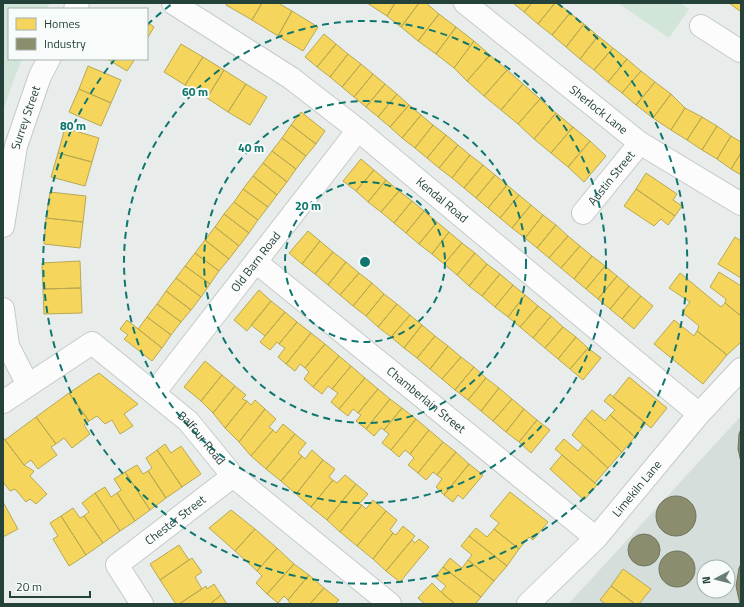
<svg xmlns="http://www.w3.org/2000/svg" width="744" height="607" viewBox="0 0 744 607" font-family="'Titillium Web',sans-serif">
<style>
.built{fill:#d6dedb;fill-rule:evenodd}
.green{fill:#d1e6d8}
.homes{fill:#f6d55c;stroke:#b7a952}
.industry{fill:#8c8c6e;stroke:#6d765e}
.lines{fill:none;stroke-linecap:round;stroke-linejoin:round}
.minor-casing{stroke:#c5cac8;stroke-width:24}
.minor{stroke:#fcfcfc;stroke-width:22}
.ring{fill:none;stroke:#0f766e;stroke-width:2;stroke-dasharray:7 5}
.labels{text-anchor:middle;stroke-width:4;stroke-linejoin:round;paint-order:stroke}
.street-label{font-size:12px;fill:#24423a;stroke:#f7fbf9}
.centre{fill:#0f766e;stroke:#f7fbf9;stroke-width:2}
.ring-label{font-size:12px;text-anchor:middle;font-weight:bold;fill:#0f766e;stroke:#f7fbf9;stroke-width:4;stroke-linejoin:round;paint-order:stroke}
</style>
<rect width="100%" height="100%" fill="#e8edeb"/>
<!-- built -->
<path class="built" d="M741 416V604H568L583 588ZM704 567H728V591H704Z"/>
<!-- green -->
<path class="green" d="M3 3H50L47 9H9V59H22L13 82 3 111Z
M618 3H680L689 9 669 38Z"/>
<!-- homes -->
<path class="homes" d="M227 3H262L252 20 226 5Z
M262 3H278L292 11 278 36 252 20Z
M367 3H395L387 16Z
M395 3H419L401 27 387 16Z
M419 3H426L439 14 418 41 401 27Z
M513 3H532L524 12Z
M532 3H555L538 24 524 12Z
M555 3H558L570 13 552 35 538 24Z
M729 3H741V12Z
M292 11 318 27 303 51 278 36Z
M570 13 584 24 566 47 552 35Z
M439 14 456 27 436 54 418 41Z
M147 22 154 27 147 39Z
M584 24 598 36 580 59 566 47Z
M456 27 474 41 454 68 436 54Z
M324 34 336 44 317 67 305 57Z
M598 36 613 48 594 70 580 59Z
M474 41 490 55 467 81 454 68Z
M181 44 203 57 185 85 164 72Z
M336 44 348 54 330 77 317 67Z
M613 48 627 59 608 82 594 70Z
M348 54 361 64 342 87 330 77Z
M490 55 507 70 484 96 467 81Z
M203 57 224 70 207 98 185 85Z
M107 59H135L127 71Z
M627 59 641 71 622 93 608 82Z
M361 64 373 74 354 97 342 87Z
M88 66 121 80 111 103 79 89Z
M224 70 246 84 228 112 207 98Z
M507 70 523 84 501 110 484 96Z
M641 71 655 82 636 105 622 93Z
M373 74 385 84 366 107 354 97Z
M655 82 671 94 653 118 636 105Z
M246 84 267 97 250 125 228 112Z
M385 84 397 94 378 117 366 107Z
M523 84 540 99 518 124 501 110Z
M79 89 111 103 101 126 69 112Z
M397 94 409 105 390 127 378 117Z
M671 94 685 108 671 130 653 118Z
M540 99 556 113 534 139 518 124Z
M409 105 421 115 402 138 390 127Z
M685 108 702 117 687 140 671 130Z
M301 112 325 131 316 144 291 125Z
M556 113 573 127 551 153 534 139Z
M421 115 433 125 415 148 402 138Z
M702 117 717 126 702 150 687 140Z
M291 125 316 144 306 156 282 138Z
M433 125 446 135 427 158 415 148Z
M717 126 731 136 717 159 702 150Z
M573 127 590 141 568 167 551 153Z
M65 128 99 138 92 162 58 153Z
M446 135 458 145 439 168 427 158Z
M731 136 741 142V153L731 169 717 159Z
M282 138 306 156 296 169 272 151Z
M590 141 606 156 584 182 568 167Z
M458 145 470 155 452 178 439 168Z
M272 151 296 169 287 182 263 163Z
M58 153 92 162 85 186 51 177Z
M741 153V175L731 169Z
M470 155 483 165 464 188 452 178Z
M361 159 374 170 356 191 343 181Z
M263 163 287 182 277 195 253 176Z
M483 165 495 175 476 198 464 188Z
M374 170 386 180 368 202 356 191Z
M646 173 677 194 673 200 682 206 675 216 636 189Z
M495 175 507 185 488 208 476 198Z
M253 176 277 195 268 207 243 189Z
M386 180 399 191 381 212 368 202Z
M507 185 519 195 500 218 488 208Z
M243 189 268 207 258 220 234 202Z
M636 189 675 216 668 225 661 219 654 226 624 206Z
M399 191 412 201 394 223 381 212Z
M50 192 86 196 83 222 46 218Z
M519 195 531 205 512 228 500 218Z
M412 201 424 211 406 233 394 223Z
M234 202 258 220 249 233 224 214Z
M531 205 543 215 525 238 512 228Z
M424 211 437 222 419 244 406 233Z
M224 214 249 233 239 246 215 227Z
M543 215 556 225 537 248 525 238Z
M46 218 83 222 80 248 44 244Z
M437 222 449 232 432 254 419 244Z
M556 225 568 236 549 258 537 248Z
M215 227 239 246 229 259 205 240Z
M308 231 320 241 302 264 289 253Z
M449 232 462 243 444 264 432 254Z
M568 236 580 246 561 268 549 258Z
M735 237 741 241V278L718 264Z
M205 240 229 259 219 271 195 253Z
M320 241 333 252 315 274 302 264Z
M462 243 475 253 457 275 444 264Z
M580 246 592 256 574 279 561 268Z
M333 252 346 262 328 285 315 274Z
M195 253 219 271 210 284 185 266Z
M475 253 487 264 469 286 457 275Z
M592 256 605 266 586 289 574 279Z
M80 261 81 288 43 289 42 263Z
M346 262 359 273 340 295 328 285Z
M487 264 500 274 482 296 469 286Z
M185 266 210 284 201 297 176 278Z
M605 266 617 276 598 299 586 289Z
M719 272 741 286V316L725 303 726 299 710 287Z
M359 273 372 283 353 306 340 295Z
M680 273 721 307 725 303 741 316V342L727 355 697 331 699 326 682 312 690 302 669 288Z
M500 274 513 285 495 307 482 296Z
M617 276 629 286 610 309 598 299Z
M176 278 201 297 191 310 166 291Z
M372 283 384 294 366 316 353 306Z
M513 285 525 295 508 317 495 307Z
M629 286 641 296 622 319 610 309Z
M81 288 82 313 44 314 43 289Z
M259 290 271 301 247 331 234 320Z
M166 291 191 310 181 322 157 304Z
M384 294 397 304 378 327 366 316Z
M525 295 538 306 520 327 508 317Z
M641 296 653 306 634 329 622 319Z
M271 301 285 312 265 336 251 325Z
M157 304 181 322 171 335 147 317Z
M397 304 410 315 391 337 378 327Z
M538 306 551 316 533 338 520 327Z
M285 312 297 322 279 344 277 342 270 350 260 342Z
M410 315 422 325 404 348 391 337Z
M551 316 563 327 545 348 533 338Z
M147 317 171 335 162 348 138 329Z
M127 320 162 348 152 361 124 339 128 335 120 329Z
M674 320 694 336 697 331 727 355 703 384 654 344Z
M297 322 311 333 286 364 278 357 285 348 279 344Z
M422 325 435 336 417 358 404 348Z
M563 327 576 337 558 359 545 348Z
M311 333 325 344 305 368 300 364 295 371 286 364Z
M435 336 448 346 430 369 417 358Z
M576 337 588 348 570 369 558 359Z
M325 344 339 356 313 387 304 379 309 372 305 368Z
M448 346 461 357 442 379 430 369Z
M588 348 601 358 583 380 570 369Z
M339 356 351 366 332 389 328 386 322 394 313 387Z
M461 357 474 367 455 390 442 379Z
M205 361 222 375 201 401 184 387Z
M351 366 365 378 339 409 331 402 338 393 332 389Z
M474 367 486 378 468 400 455 390Z
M99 373 138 404 124 414 133 426 120 434 112 420 105 424 97 416 89 421 69 393Z
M222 375 235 386 213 413 201 401Z
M629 377 667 408 651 428 613 397Z
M365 378 378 389 358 413 353 409 348 416 339 409Z
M486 378 499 388 481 411 468 400Z
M235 386 246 395 242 399 247 401 225 428 213 413Z
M499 388 512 399 493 421 481 411Z
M378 389 390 399 366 429 356 421 361 415 358 413Z
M69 393 89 421 84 425 90 434 72 448 64 438 56 444 36 417Z
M610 394 646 423 635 437 610 415 615 410 604 401Z
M390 399 402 408 384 430 381 428 374 436 366 429Z
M512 399 524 409 506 432 493 421Z
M255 400 265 409 239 442 225 428 247 401 251 405Z
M402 408 416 419 391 450 382 443 389 434 384 430Z
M265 409 276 419 269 427 273 430 251 456 239 442Z
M524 409 537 420 519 442 506 432Z
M592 410 605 421 610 415 635 437 622 452 585 418Z
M36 417 56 444 51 447 57 455 38 469 31 460 24 465 5 440Z
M585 418 622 452 608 468 572 435Z
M416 419 429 430 410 454 405 450 399 457 391 450Z
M537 420 550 430 531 453 519 442Z
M283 424 295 434 266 469 251 456 273 430 276 433Z
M429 430 443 442 418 473 408 465 414 458 410 454Z
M295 434 306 443 298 453 302 456 281 481 266 469Z
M3 437 24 465 34 471 30 476 47 494 36 504 30 499 26 502 15 489 10 491 3 482Z
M564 439 578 451 583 445 608 468 595 483 555 449Z
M443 442 456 452 437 475 433 472 426 480 418 473Z
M165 444 171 453 181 446 201 474 182 487 157 450Z
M157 450 182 487 166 498 148 471 152 468 146 458Z
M312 450 323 460 296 494 281 481 302 456 305 459Z
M456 452 469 464 444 495 436 487 442 479 437 475Z
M562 455 597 485 584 500 550 469Z
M323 460 335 469 329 477 333 480 311 507 296 494Z
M469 464 483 475 463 499 458 495 453 502 444 495Z
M137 465 143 474 148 471 166 498 150 510 125 472Z
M125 472 150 510 135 521 117 493 121 490 114 479Z
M345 475 356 484 327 520 311 507 333 480 337 483Z
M356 484 368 494 359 504 362 505 340 532 327 520Z
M105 487 111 497 117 493 135 521 120 531 95 493Z
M510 492 548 522 533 540 529 537 519 549 494 529 499 523 490 516Z
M95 493 120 531 103 543 84 516 89 512 82 503Z
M373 500 386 511 357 546 340 532 362 505 366 509Z
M3 502 18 529 3 537Z
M73 508 80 518 84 516 103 543 86 555 61 516Z
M231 510 255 529 235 551 209 528Z
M386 511 397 520 390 530 393 533 373 559 357 546Z
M61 516 86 555 69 566 53 539 58 536 50 523Z
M403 526 415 536 386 571 373 559 393 533 396 535Z
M476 528 487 537 494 529 519 549 507 566 469 536Z
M255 529 277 548 257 571 235 551Z
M469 536 507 566 494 581 468 560 472 555 461 546Z
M419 539 429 547 400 582 386 571 412 540 415 543Z
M179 545 189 560 160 580 150 564Z
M277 548 294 564 267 594 256 583 262 576 257 571Z
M192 558 202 572 195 577 202 589 179 604H176L160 580Z
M450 558 462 568 468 560 494 581 481 597 443 567Z
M294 564 309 575 288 600 284 596 278 603 267 594Z
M443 567 481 597 475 604H455L441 592 446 586 435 577Z
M623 569 651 589 639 604H635L611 586Z
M309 575 324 588 310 604H289L290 603 288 600Z
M432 583 441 592 455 604H425L418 598Z
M214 584 221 595 210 604H179L206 586 207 589Z
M611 586 635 604H606L600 600Z
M324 588 339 600 335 604H310Z
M221 595 227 604H210Z"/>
<!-- industry -->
<path class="industry" d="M741 429V462L738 449 739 434Z
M656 516a20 20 0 1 1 40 0a20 20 0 1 1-40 0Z
M628 550a16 16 0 1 1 32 0a16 16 0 1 1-32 0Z
M659 569a18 18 0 1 1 36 0a18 18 0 1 1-36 0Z
M741 564V604H740L736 586 739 568Z"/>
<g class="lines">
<defs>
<g id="minor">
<path id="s1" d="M173 3 291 78 358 130 699 414"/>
<path id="s2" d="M465 3 640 143 741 204"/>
<path d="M75 9 78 3"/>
<path d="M701 26 740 51 741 50"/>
<path id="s3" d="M583 213 640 143"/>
<path id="s4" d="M3 226 16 146 40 76 49 59"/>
<path id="s5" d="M256 262 596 538"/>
<path d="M3 309 8 346 28 385"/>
<path id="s6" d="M154 393 358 130"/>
<path id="s7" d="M3 402 92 343 188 421 233 476 390 604"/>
<path id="s8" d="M142 604 117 565 233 476"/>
<path id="s9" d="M528 604 596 538 699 414 741 369"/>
</g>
</defs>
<!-- minor casing -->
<use href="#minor" class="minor-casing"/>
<!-- minor -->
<use href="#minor" class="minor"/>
</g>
<!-- distance rings -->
<g class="ring">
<circle cx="365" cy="262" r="80"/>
<circle cx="365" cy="262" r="161"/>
<circle cx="365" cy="262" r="241"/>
<path d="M147 25A322 322 0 0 1 173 3M557 3A322 322 0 1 1 115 59"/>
</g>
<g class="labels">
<!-- street labels -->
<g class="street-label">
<text dy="4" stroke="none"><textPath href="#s2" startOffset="171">Sherlock Lane</textPath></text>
<text dy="4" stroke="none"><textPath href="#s4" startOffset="111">Surrey Street</textPath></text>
<text dy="4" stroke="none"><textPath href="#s3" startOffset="45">Austin Street</textPath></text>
<text dy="4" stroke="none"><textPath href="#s1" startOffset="334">Kendal Road</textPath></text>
<text dy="4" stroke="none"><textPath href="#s6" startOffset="166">Old Barn Road</textPath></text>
<text dy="4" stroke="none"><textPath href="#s5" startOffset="219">Chamberlain Street</textPath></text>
<text dy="4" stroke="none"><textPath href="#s7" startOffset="252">Balfour Road</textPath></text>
<text dy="4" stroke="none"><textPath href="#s9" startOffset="159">Limekiln Lane</textPath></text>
<text dy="4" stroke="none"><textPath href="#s8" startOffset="120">Chester Street</textPath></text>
</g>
</g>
<circle cx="365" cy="262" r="6" class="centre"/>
<g class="ring-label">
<text x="195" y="96">60 m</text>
<text x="73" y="130">80 m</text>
<text x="251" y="152">40 m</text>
<text x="308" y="210">20 m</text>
</g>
<!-- border -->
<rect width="744" height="607" fill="none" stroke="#24423a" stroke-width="8"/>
<!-- legend -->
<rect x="8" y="8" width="140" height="52" fill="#f7fbf9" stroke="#a3b1ad"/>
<rect x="16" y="18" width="20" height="12" fill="#f6d55c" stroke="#a3b1ad"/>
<text x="44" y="28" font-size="12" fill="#24423a">Homes</text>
<rect x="16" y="38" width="20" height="12" fill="#8c8c6e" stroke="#a3b1ad"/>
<text x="44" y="48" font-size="12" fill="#24423a">Industry</text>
<!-- north arrow -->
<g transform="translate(716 579) rotate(263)"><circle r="19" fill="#f7fbf9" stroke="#a3b1ad"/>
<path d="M0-3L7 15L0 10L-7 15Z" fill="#697e78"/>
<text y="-6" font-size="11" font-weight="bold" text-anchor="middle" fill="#24423a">N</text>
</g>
<!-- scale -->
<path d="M10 591v6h80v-6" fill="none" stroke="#24423a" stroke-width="2"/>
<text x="16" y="591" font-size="12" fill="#24423a" stroke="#f7fbf9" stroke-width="3" paint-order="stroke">20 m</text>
</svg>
